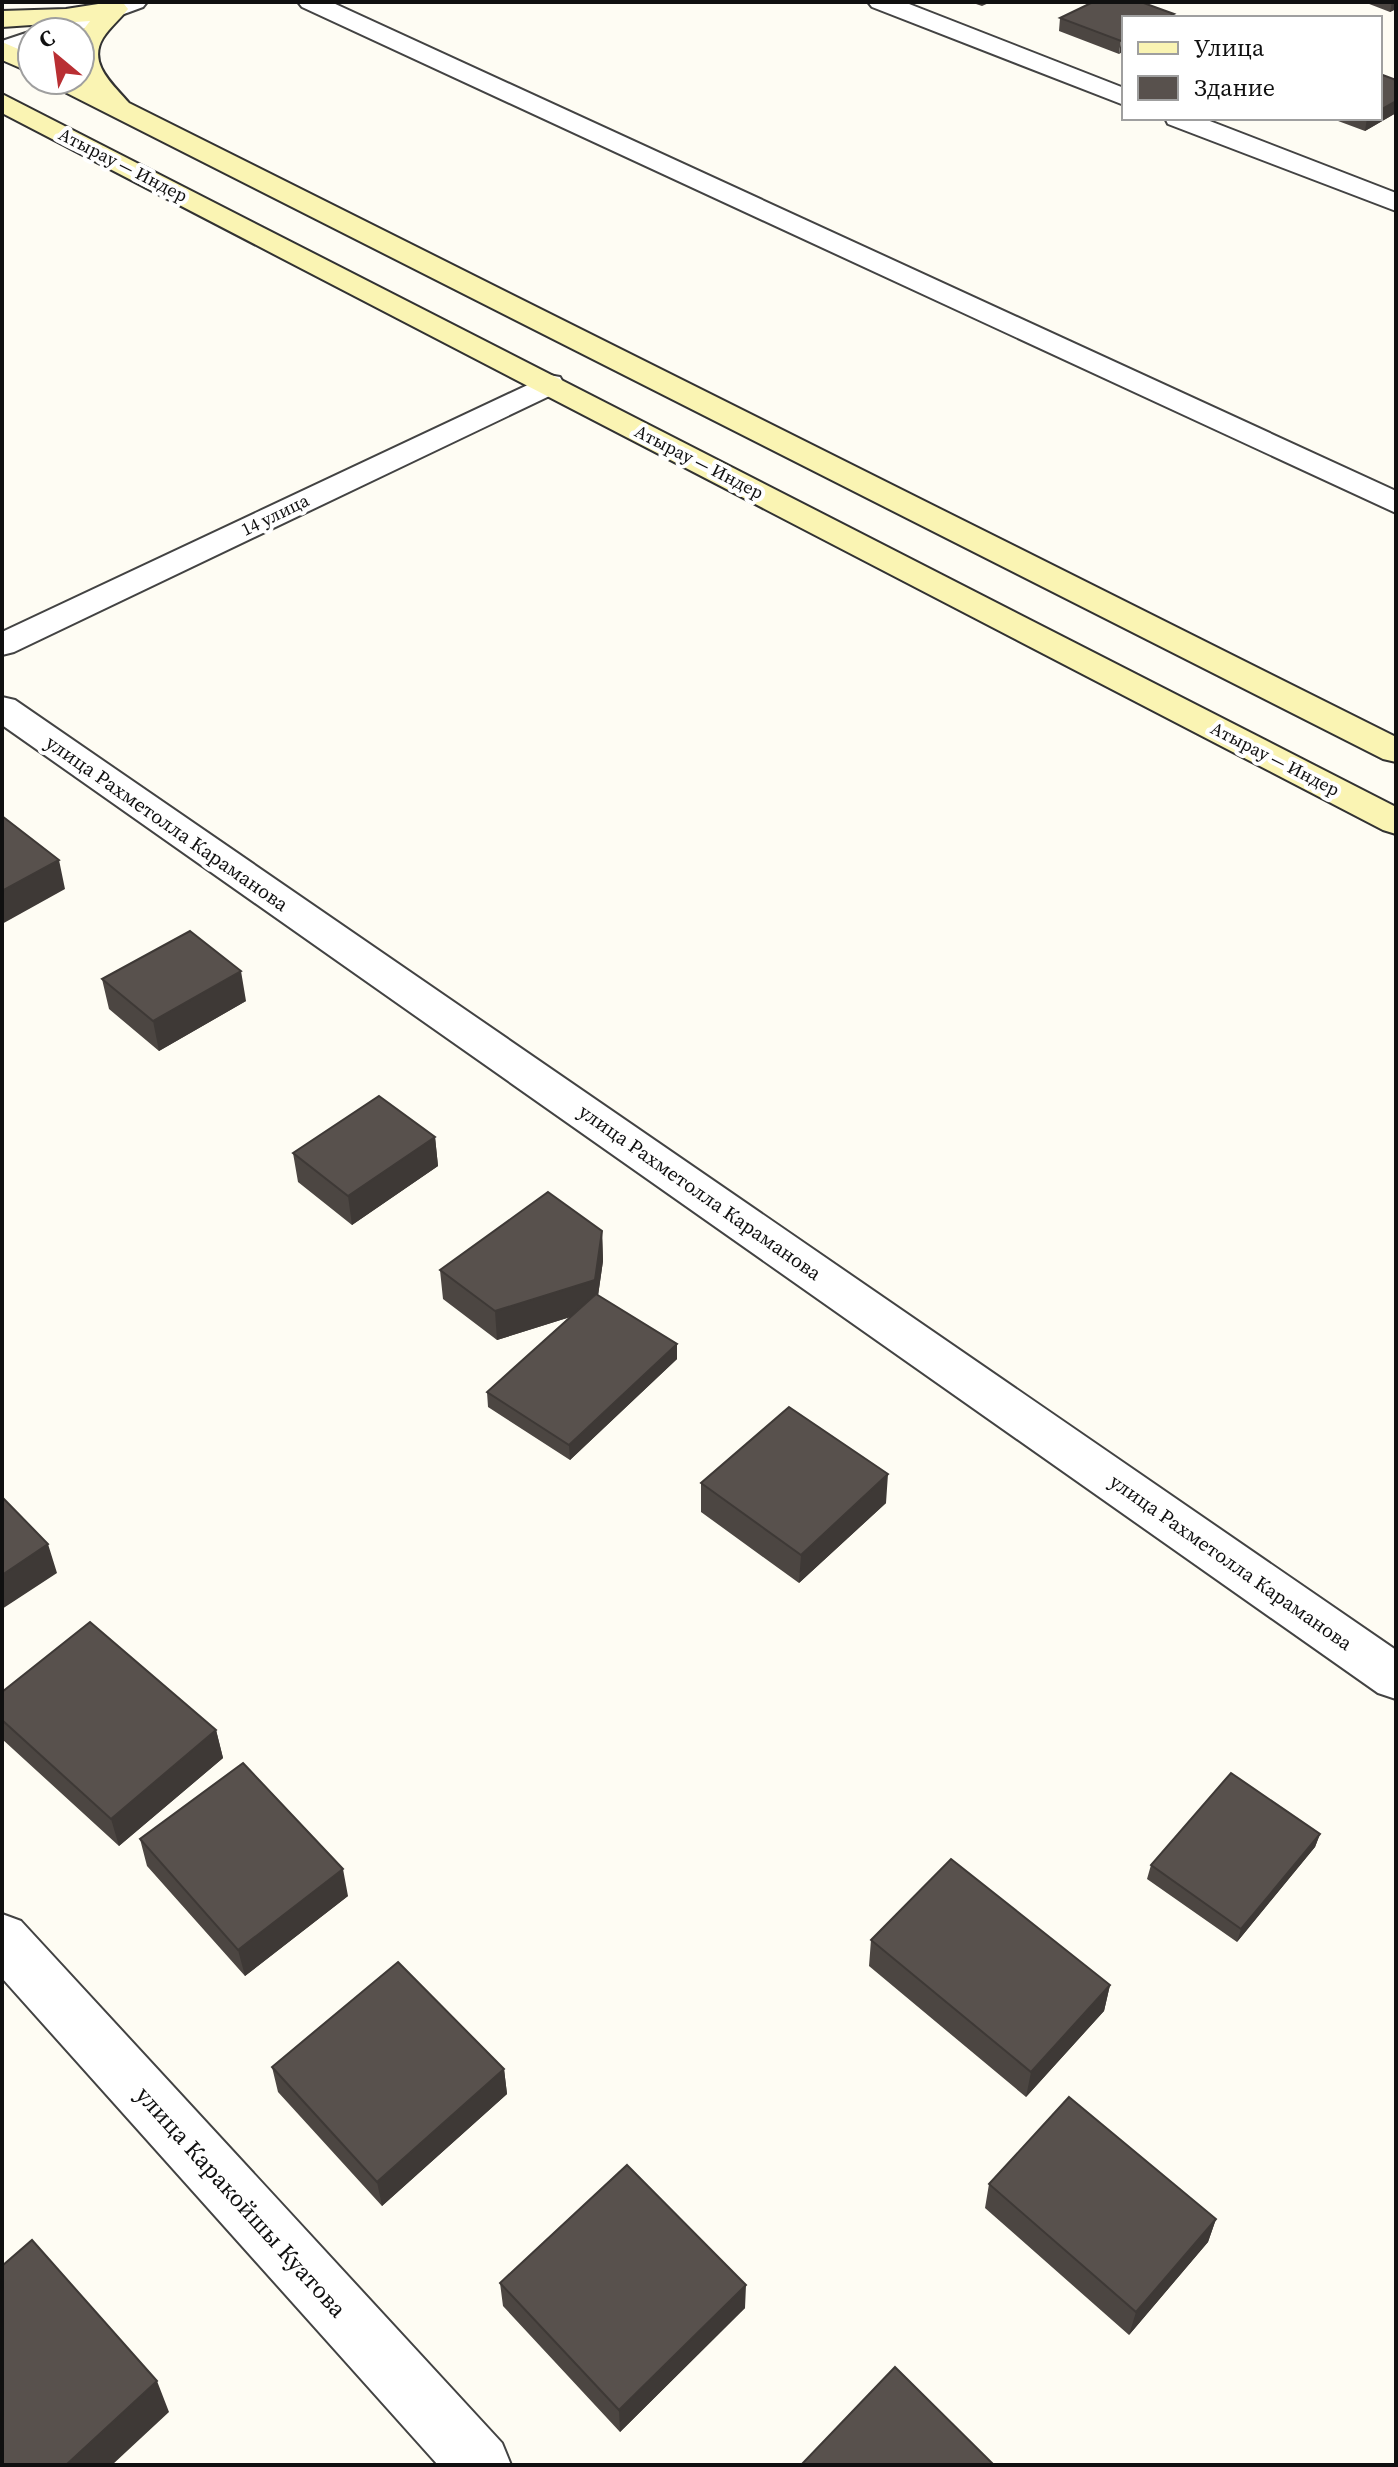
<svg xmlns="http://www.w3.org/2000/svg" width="1398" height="2467" viewBox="0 0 1398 2467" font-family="'Source Serif 4',serif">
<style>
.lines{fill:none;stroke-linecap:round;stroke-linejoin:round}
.street-casing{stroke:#434343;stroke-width:4}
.secondary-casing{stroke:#323232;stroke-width:4}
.street{fill:#fff;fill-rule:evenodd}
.secondary{fill:#faf4b3;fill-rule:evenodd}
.wall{fill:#4c4642}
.shaded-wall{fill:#3e3936}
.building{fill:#58514d;stroke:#3e3936;stroke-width:2}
.labels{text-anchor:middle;stroke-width:8;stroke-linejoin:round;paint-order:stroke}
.far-street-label{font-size:18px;fill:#101010;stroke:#fff}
.street-label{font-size:20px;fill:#101010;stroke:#fff}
.near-street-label{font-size:24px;fill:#101010;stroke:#fff}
</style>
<rect width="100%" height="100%" fill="#fefcf3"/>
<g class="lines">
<defs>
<path id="street" d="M110 2H147L143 7 75 32H38L42 27Z
M298 2H331L1396 491V513L302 7Z
M868 2H904L1124 88V105L872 7Z
M32 31 35 32H32V48L2 58V41Z
M1165 118H1202L1396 193V211L1168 124Z
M549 375 560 377 564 384 560 391 14 652 2 655V632Z
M2 697 15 700 1396 1650V1699L1378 1693 2 725Z
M2 1914 21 1921 502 2443 511 2465H438L2 1978Z"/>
<path id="secondary" d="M111 2 124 4 128 9C120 19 110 27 103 38 87 64 114 85 129 103L1396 737V762L1383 759 53 86 49 80H82L80 34 90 21 2 27V11L66 9Z
M2 42 32 55V73L2 60Z
M2 94 1396 807V834L1383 830 2 113Z"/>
</defs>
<!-- street casing -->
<use href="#street" class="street-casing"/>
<!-- secondary casing -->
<use href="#secondary" class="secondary-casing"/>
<!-- street -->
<use href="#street" class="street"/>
<!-- secondary -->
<use href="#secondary" class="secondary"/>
</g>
<!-- wall -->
<path class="wall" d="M970 2H991L982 6Z
M1364 2H1396V9L1390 12Z
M1174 14V18H1124L1119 54 1059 31 1060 18Z
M1396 80V113L1365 131 1330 118H1380Z
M102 979 246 1001 159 1051 109 1009Z
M435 1137 438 1166 352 1225 298 1182 293 1153Z
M602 1231 603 1261 598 1296 677 1344V1359L570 1460 488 1407 487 1392 570 1317 497 1340 443 1299 440 1270Z
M701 1483 886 1503 799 1583 701 1512Z
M2 1692 216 1730 223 1758 119 1846 2 1739Z
M1320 1834 1315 1847 1237 1942 1147 1879 1151 1865Z
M140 1839 348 1896 245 1976 147 1866Z
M871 1940 1110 1985 1104 2011 1026 2097 869 1966Z
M272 2067 504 2069 507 2094 382 2206 278 2092Z
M989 2184 1216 2219 1208 2242 1129 2335 985 2208Z
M500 2283 745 2308 620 2432 503 2306Z"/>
<!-- shaded-wall -->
<path class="shaded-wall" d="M1392 2H1396V9L1390 12Z
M1124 39V51L1119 54 1121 41Z
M1396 101V113L1365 131 1367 118H1380V110Z
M59 860 65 889 2 924V891Z
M241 971 246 1001 159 1051 153 1021Z
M435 1137 438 1166 352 1225 348 1196Z
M602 1231 603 1261 596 1309 497 1340 495 1311Z
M677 1344V1359L570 1460 569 1445Z
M888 1474 886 1503 799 1583 801 1555Z
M48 1544 57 1573 2 1609V1575Z
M216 1730 223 1758 119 1846 111 1819Z
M1320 1834 1315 1847 1237 1942 1241 1929Z
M343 1869 348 1896 245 1976 238 1950Z
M1110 1985 1104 2011 1026 2097 1031 2072Z
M504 2069 507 2094 382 2206 377 2182Z
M1216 2219 1208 2242 1129 2335 1136 2312Z
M746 2285 745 2308 620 2432 619 2410Z
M157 2381 169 2412 112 2465H66Z"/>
<!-- building -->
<path class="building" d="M1093 2H1141L1174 14 1166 18H1124V39L1121 41 1060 18Z
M1380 74 1396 80V101L1380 110Z
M2 816 59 860 2 891Z
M190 931 241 971 153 1021 102 979Z
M379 1096 435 1137 348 1196 293 1153Z
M548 1192 602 1231 595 1280 495 1311 440 1270Z
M596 1294 677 1344 569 1445 487 1392Z
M789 1407 888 1474 801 1555 701 1483Z
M2 1497 48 1544 2 1575Z
M90 1622 216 1730 111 1819 2 1720V1692Z
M243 1763 343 1869 238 1950 140 1839Z
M1231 1773 1320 1834 1241 1929 1151 1865Z
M951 1859 1110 1985 1031 2072 871 1940Z
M398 1962 504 2069 377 2182 272 2067Z
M1069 2097 1216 2219 1136 2312 989 2184Z
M627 2165 746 2285 619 2410 500 2283Z
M32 2240 157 2381 66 2465H2V2266Z
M895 2367 994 2465H801Z"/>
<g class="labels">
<!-- far-street labels -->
<g class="far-street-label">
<text transform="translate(123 165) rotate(27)" y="6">Атырау — Индер</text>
<text transform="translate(699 462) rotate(27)" y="6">Атырау — Индер</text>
<text transform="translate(275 515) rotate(-26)" y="6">14 улица</text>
<text transform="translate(1275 759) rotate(27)" y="6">Атырау — Индер</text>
</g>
<!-- street labels -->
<g class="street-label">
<text transform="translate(167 823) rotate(35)" y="7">улица Рахметолла Караманова</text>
<text transform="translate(700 1192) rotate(35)" y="7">улица Рахметолла Караманова</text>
<text transform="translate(1231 1562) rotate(35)" y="7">улица Рахметолла Караманова</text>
</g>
<!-- near-street labels -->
<g class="near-street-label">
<text transform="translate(241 2202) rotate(48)" y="8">улица Каракойшы Куатова</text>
</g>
</g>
<!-- border -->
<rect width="1398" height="2467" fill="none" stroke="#101010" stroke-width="8"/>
<!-- legend -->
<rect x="1122" y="16" width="260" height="104" fill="#ffffff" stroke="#9f9f9f" stroke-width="2"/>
<rect x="1138" y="42" width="40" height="12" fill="#faf4b3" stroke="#9f9f9f" stroke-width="2"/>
<text x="1194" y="56" font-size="24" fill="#101010">Улица</text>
<rect x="1138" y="76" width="40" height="24" fill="#58514d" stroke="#9f9f9f" stroke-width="2"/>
<text x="1194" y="96" font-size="24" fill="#101010">Здание</text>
<!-- north arrow -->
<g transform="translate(56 56) rotate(331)"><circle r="38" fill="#ffffff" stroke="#9f9f9f" stroke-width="2"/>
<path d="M0-6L14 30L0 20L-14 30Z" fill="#b92f33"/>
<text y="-12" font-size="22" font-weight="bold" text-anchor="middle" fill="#101010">С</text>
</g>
</svg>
